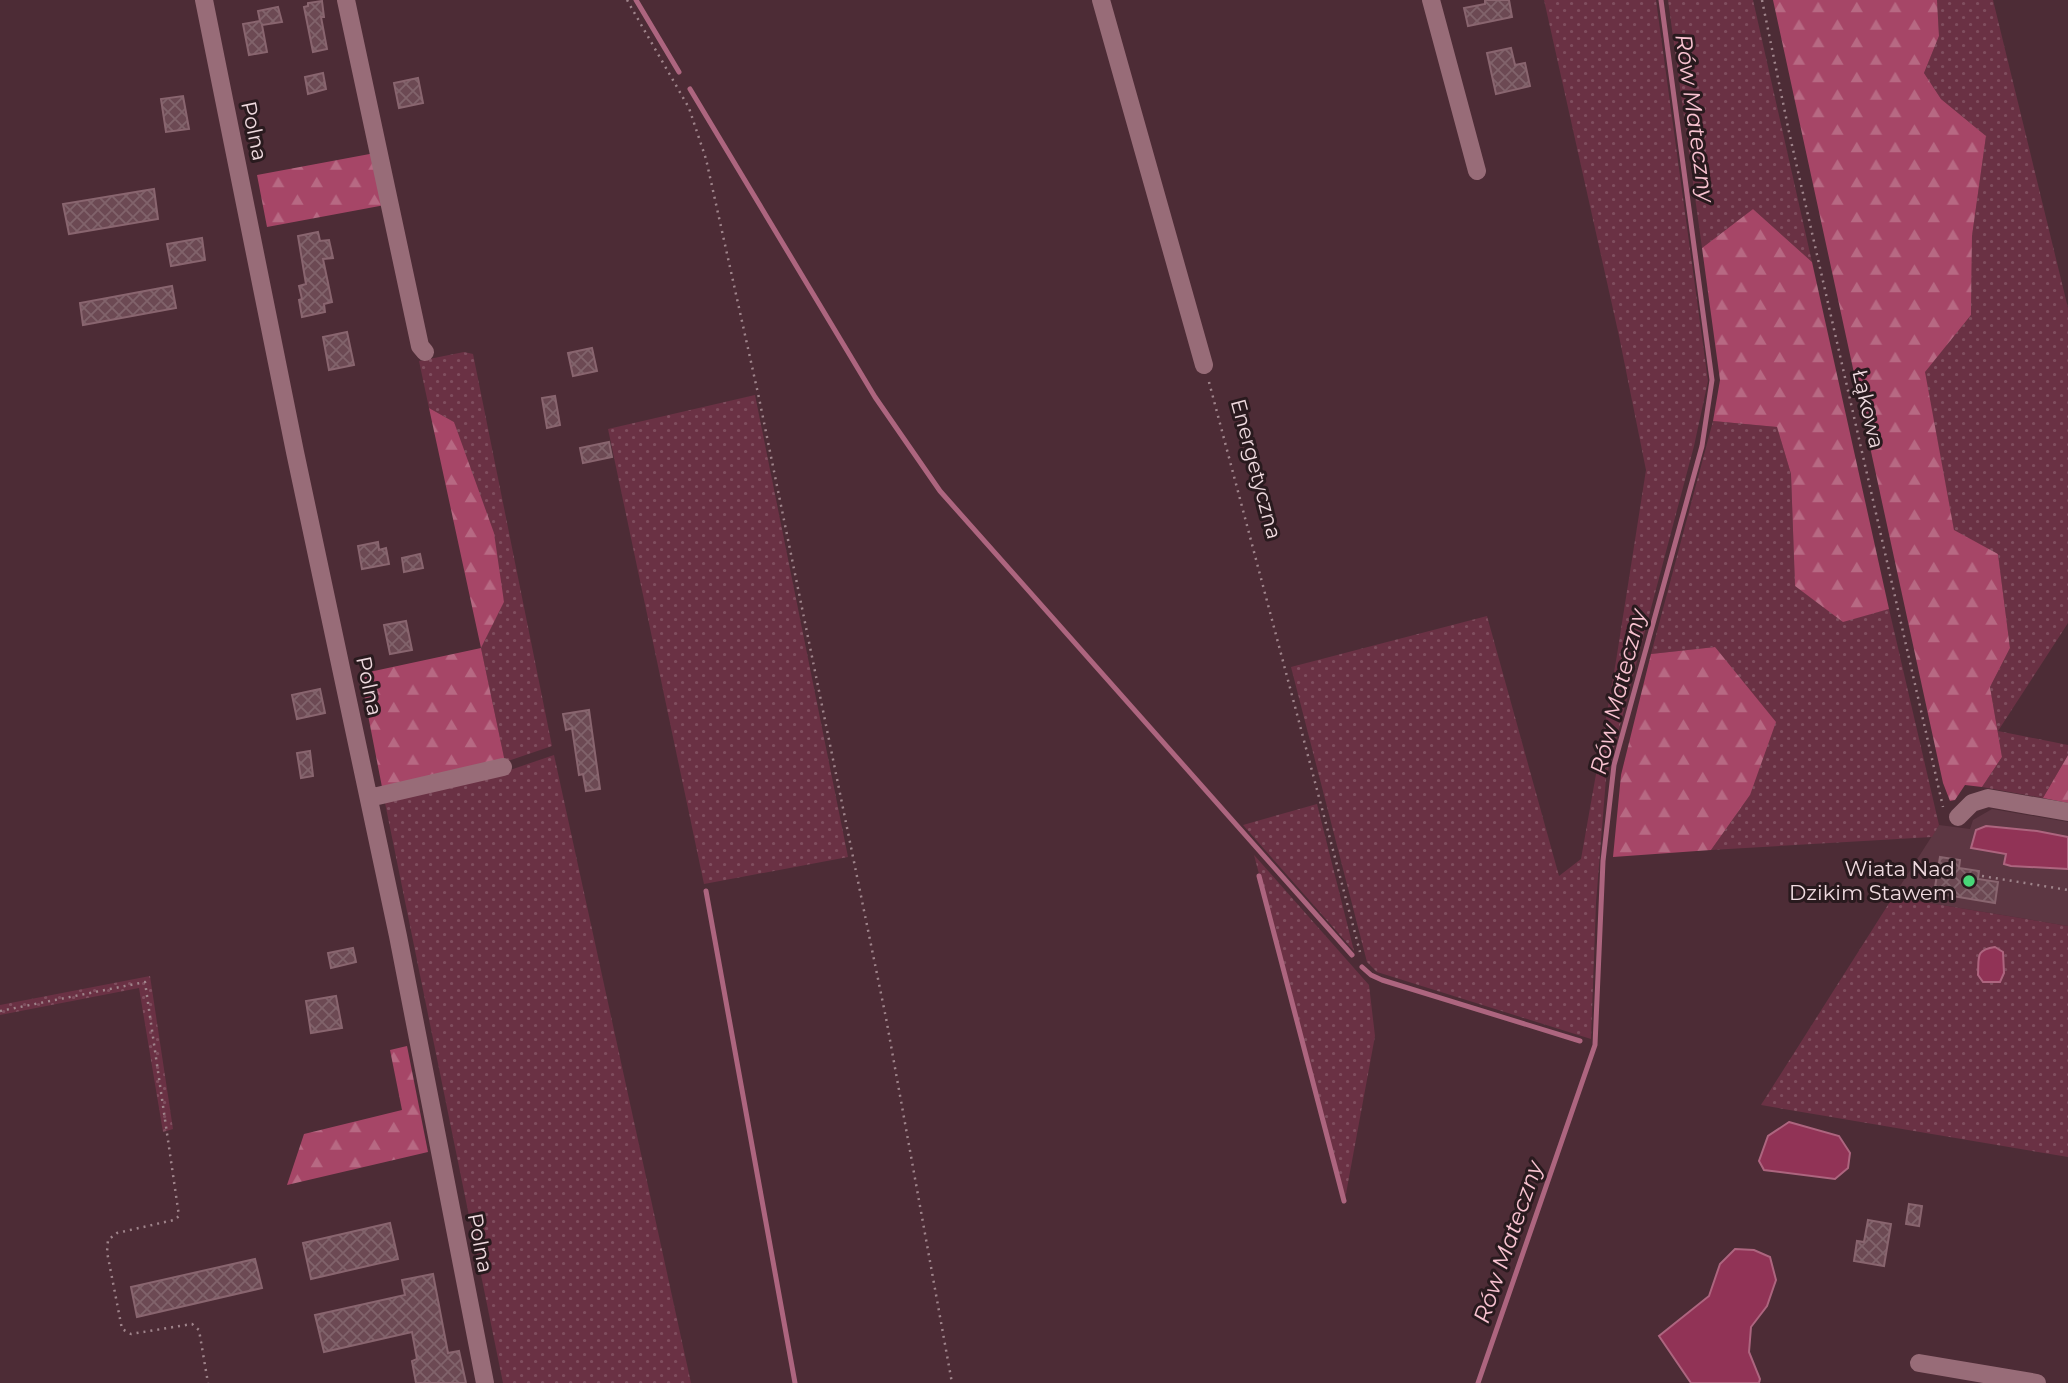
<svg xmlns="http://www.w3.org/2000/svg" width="2068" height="1383" viewBox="0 0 2068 1383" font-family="Montserrat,sans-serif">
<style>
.built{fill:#5d3743}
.grass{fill:url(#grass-dots)}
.forest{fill:url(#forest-firs)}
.water{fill:#913356;stroke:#ad657f;stroke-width:2}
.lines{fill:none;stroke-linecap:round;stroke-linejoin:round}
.stream{stroke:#ad657f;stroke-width:5}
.building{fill:url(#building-cross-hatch);stroke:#89656f;stroke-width:2}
.path{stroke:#9f848b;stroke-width:2.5;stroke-dasharray:2 5;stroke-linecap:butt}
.minor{stroke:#986c78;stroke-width:18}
.poi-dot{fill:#48d778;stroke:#291a1e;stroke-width:2.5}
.labels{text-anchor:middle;stroke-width:6;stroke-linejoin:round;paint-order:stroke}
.street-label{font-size:21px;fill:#efdadf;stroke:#291a1e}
.poi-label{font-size:21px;fill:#efdadf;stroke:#291a1e;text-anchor:end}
.water-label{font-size:23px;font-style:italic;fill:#f9c3d1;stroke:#291a1e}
</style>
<defs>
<pattern id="grass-dots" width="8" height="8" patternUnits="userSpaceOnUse" patternTransform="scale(1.75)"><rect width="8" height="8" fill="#6a3144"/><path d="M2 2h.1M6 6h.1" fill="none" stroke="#804e5f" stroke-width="1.8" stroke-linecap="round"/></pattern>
<pattern id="forest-firs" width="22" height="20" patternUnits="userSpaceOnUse" patternTransform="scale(1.75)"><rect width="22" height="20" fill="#a64667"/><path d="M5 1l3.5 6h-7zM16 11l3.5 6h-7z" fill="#b76983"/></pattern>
<pattern id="building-cross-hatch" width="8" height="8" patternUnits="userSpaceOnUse" patternTransform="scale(1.75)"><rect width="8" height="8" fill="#6c4953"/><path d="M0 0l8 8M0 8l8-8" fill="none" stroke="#81636b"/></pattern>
</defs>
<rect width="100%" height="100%" fill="#4d2c36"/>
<!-- built -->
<path class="built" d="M1992 809 2068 822V926L1893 897 1939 825 1970 829 1973 820Z"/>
<!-- grass -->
<path class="grass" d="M1544 0H1656L1708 381 1694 446 1606 778 1596 903 1591 1039 1377 972 1367 962 1291 667 1487 616 1559 876 1581 859 1616 661 1646 470 1619 336Z
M1668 0H1753L1812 262 1753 209 1702 248Z
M1937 0H1993L2068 308V623L1998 731 2068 745V755L2043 798 1982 787 2002 757 1990 687 2010 648 1998 554 1954 531 1924 372 1971 315 1972 236 1986 136 1941 99 1924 73 1939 36Z
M464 352 473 354 552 746 505 762 481 648 504 602 454 422 429 408 419 361Z
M755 395 848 857 704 884 608 429Z
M1713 421 1777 427 1791 474 1795 586 1843 621 1889 609 1939 825 1932 837 1711 850 1750 795 1715 647 1651 654Z
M554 755 691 1383H503L384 798 507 771Z
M1317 804 1354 951 1243 825Z
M1254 855 1369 985 1375 1036 1345 1199Z
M1893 897 2068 926V1157L1761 1105Z
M150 976 173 1129 163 1132 139 988 0 1015V1005Z"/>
<!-- forest -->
<path class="forest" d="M1773 0H1937L1939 36 1924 73 1941 99 1986 136 1972 236 1971 315 1925 372 1954 530 1998 554 2010 648 1990 687 2002 757 1982 787 1965 785 1955 800 1950 801 1943 783Z
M375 153 385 205 267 227 257 175Z
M1753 209 1812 262 1889 609 1843 622 1795 586 1791 474 1777 427 1713 421 1720 380 1702 248Z
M429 408 454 422 494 533 504 602 481 648 505 762 382 787 360 674 481 648Z
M1715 647 1776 722 1750 795 1711 850 1613 857 1621 775 1651 654Z
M2068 755V803L2043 798Z
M407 1046 428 1152 287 1185 304 1134 402 1110 390 1050Z"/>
<!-- water -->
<path class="water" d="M1986 826 2037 831 2068 837V869L2011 866 2004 864 2006 854 1971 848 1976 830Z
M1995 947 2003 952 2004 973 2000 982H1983L1978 975C1979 957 1975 950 1995 947Z
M1789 1122 1839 1136 1850 1153 1848 1168 1835 1179 1764 1170 1759 1161 1768 1136Z
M1735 1249 1754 1250 1770 1257 1776 1280 1767 1306 1751 1327 1749 1352 1760 1379 1759 1383H1691L1659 1336 1709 1296 1720 1264Z"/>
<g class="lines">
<!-- stream -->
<path class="stream" d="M636 0 679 72
M690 89 875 397 940 491 1352 955
M1259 876 1344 1201
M706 891 795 1383
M1362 967 1371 975 1382 980 1580 1041
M1478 1383 1595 1045 1603 861 1614 765 1702 446 1712 380 1661 0"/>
</g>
<!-- building -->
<path class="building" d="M1485 0H1509L1512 17 1468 26 1464 8 1485 4Z
M322 1 324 17H321L327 49 313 52 304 7 308 6V3Z
M278 7 282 22 262 25 267 52 249 55 243 24 260 21 258 11Z
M1511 48 1515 65 1525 63 1530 86 1496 94 1487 53Z
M323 73 326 89 308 94 305 77Z
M418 78 423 103 399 108 394 83Z
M183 96 189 129 166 132 161 99Z
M154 189 158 219 69 234 63 204Z
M318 232 320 241 329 240 333 258 323 259 332 302 324 304 325 312 302 317 299 300 302 299 299 286 306 284 298 236Z
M202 238 205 260 171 266 167 244Z
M172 286 176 308 83 325 80 303Z
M347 332 354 365 329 370 323 337Z
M592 348 597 371 573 376 568 353Z
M555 396 560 425 547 428 542 398Z
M609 442 612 457 583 463 580 448Z
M378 542 379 550 386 548 389 564 362 569 358 546Z
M420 554 423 568 404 572 402 558Z
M406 621 412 650 390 654 384 625Z
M320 689 325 713 297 719 292 695Z
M589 710 600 789 586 791 583 774 579 775 572 728 566 730 563 714Z
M310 751 313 776 301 778 297 753Z
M1940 857 1960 860 1959 868 1979 871 1978 879 1998 882 1995 903 1934 893Z
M353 948 356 962 331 968 328 953Z
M336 996 342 1028 311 1033 306 1001Z
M1909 1204 1922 1206 1919 1226 1906 1224Z
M1868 1220 1891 1224 1884 1266 1854 1261 1857 1241 1864 1242Z
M390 1223 398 1259 311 1279 303 1243Z
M255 1259 262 1288 137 1317 131 1287Z
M433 1274 448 1353 459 1351 466 1383H416L412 1361 417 1359 412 1332 324 1352 315 1315 405 1295 402 1280Z"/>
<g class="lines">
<!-- path -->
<path class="path" d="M627 0 689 108 706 159 759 398 886 1018 952 1383
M1762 0 1789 132 1943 807
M1209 382 1360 952
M1982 876 2068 890
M0 1011 145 982 179 1216 174 1220 117 1233 108 1240 107 1252 122 1329 131 1334 192 1324 199 1330 208 1383"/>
<!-- minor -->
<path class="minor" d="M204 0 295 452 398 936 485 1383
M346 0 420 346 425 352
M1101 0 1204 365
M1431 0 1477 171
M369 798 503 767
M1958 817 1972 803 1988 798 2068 812
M1919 1363 2037 1383"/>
</g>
<!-- markers -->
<circle class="poi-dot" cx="1969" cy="881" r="7"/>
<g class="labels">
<!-- street labels -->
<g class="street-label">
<text transform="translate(254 131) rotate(78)" y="7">Polna</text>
<text transform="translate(1868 409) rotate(77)" y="7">Łąkowa</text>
<text transform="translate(1256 469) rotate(75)" y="7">Energetyczna</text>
<text transform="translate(369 686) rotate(78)" y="7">Polna</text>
<text transform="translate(480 1243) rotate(79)" y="7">Polna</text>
</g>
<!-- poi labels -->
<g class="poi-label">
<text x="1955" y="876">Wiata Nad<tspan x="1955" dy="24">Dzikim Stawem</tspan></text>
</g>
<!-- water labels -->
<g class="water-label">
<text transform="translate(1695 118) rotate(82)" y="8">Rów Mateczny</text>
<text transform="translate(1618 692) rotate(-76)" y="8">Rów Mateczny</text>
<text transform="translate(1508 1242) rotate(-71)" y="8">Rów Mateczny</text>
</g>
</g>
</svg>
